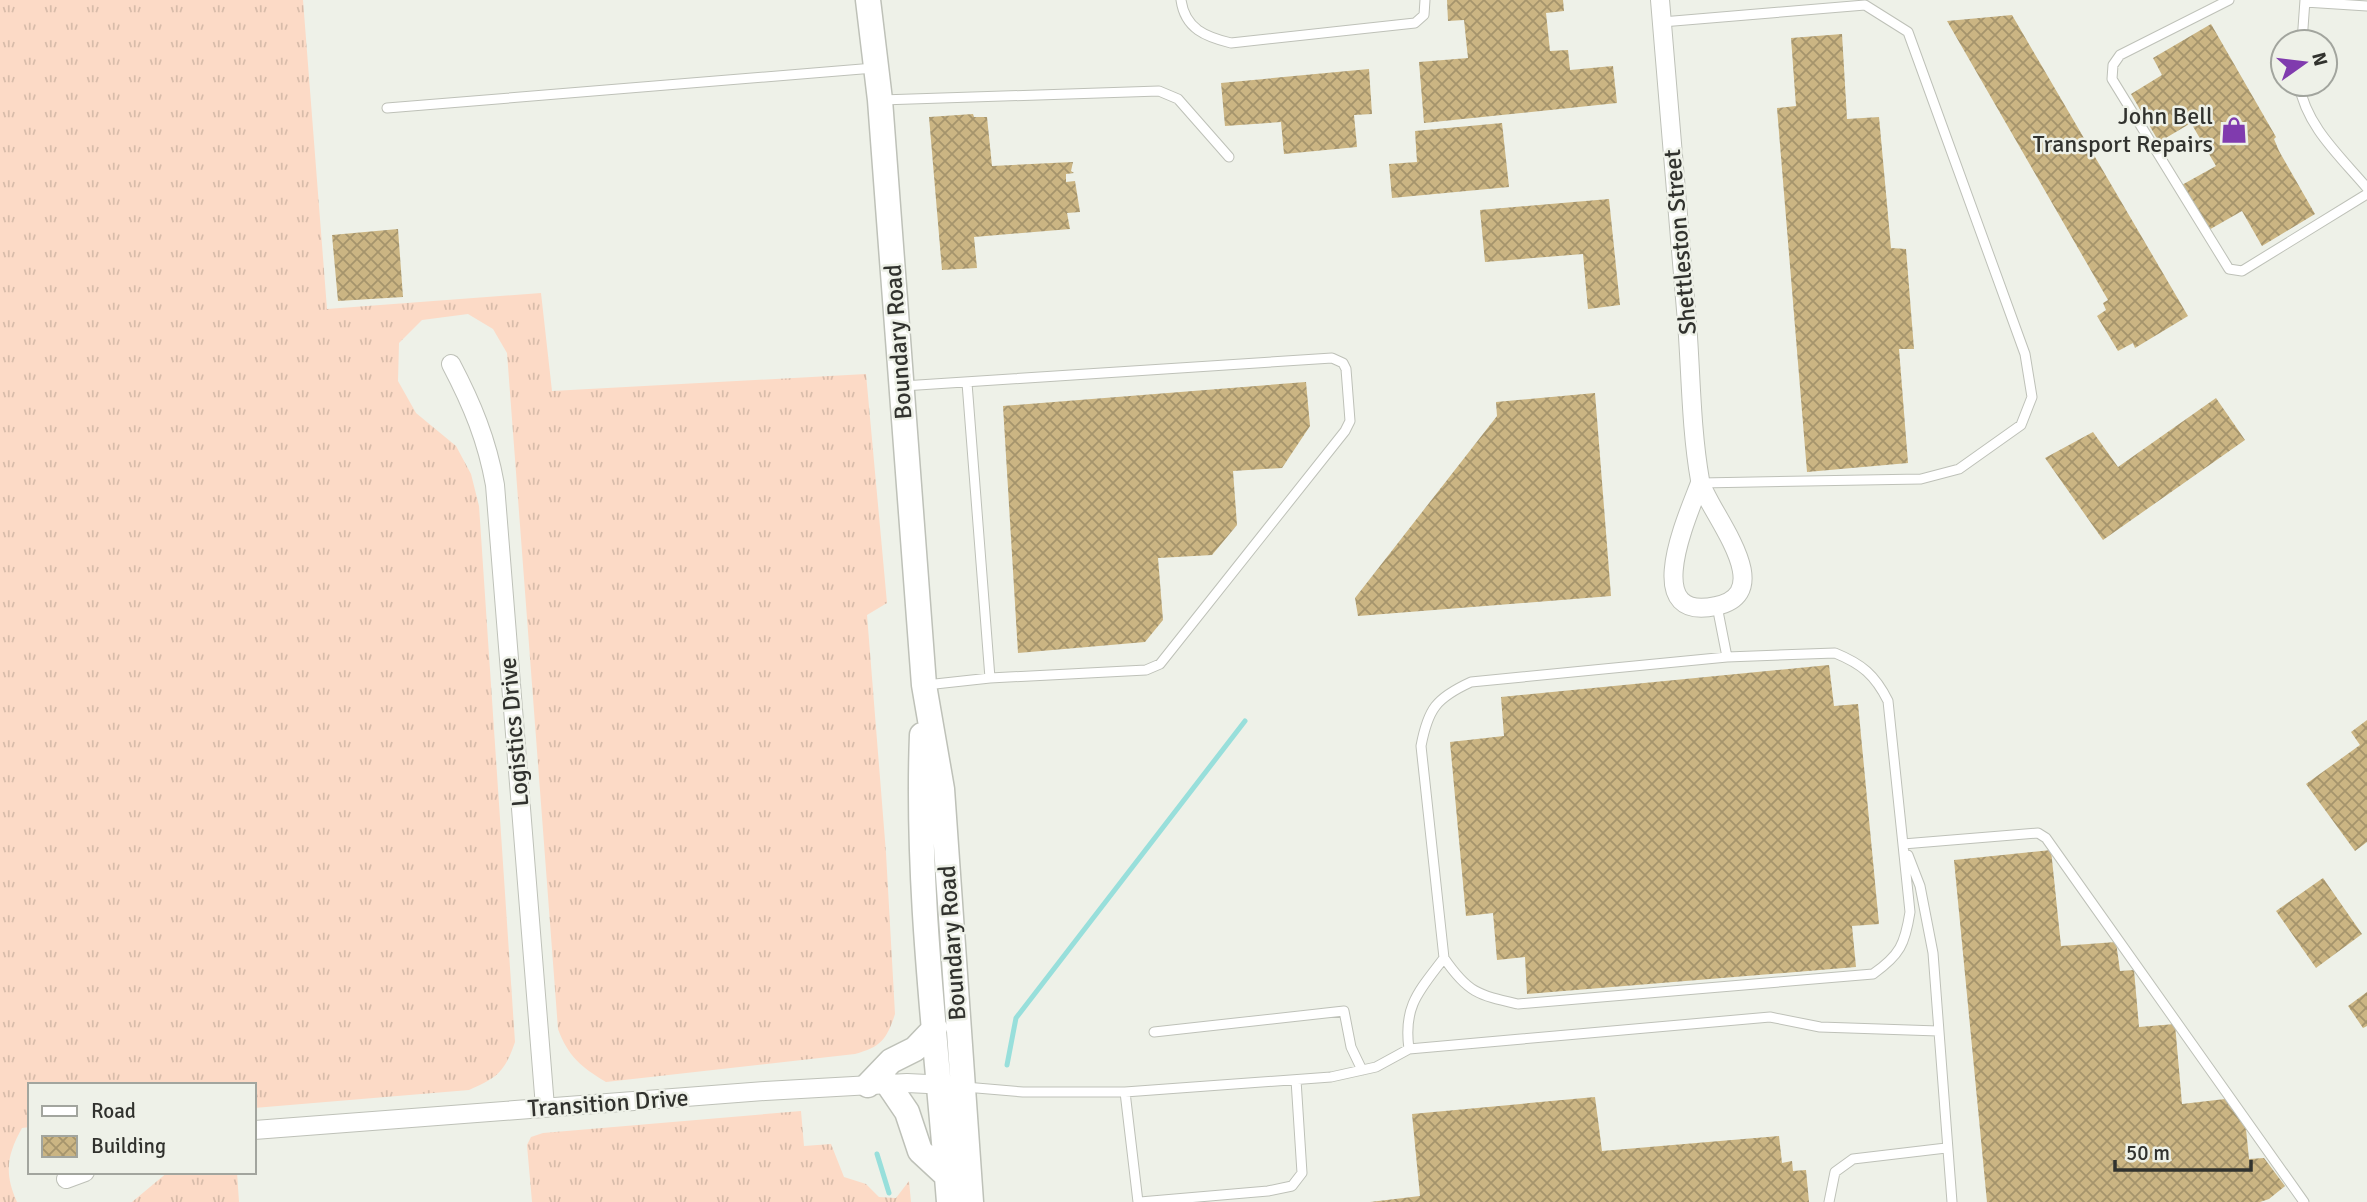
<svg xmlns="http://www.w3.org/2000/svg" width="2367" height="1202" viewBox="0 0 2367 1202" font-family="Signika,sans-serif">
<style>
.grass{fill:url(#grass-tufts)}
.lines{fill:none;stroke-linecap:round;stroke-linejoin:round}
.stream{stroke:#98dfdb;stroke-width:5}
.building{fill:url(#building-cross-hatch)}
.service-casing{stroke:#bec1b8;stroke-width:11}
.minor-casing{stroke:#bec1b8;stroke-width:20}
.secondary-casing{stroke:#bec1b8;stroke-width:27}
.service{stroke:#fff;stroke-width:9}
.minor{stroke:#fff;stroke-width:18}
.secondary{stroke:#fff;stroke-width:24}
.labels{text-anchor:middle;stroke-width:5;stroke-linejoin:round;paint-order:stroke}
.poi-label{font-size:24px;fill:#31322e;stroke:#eef1e8;text-anchor:end}
.street-label{font-size:24px;fill:#31322e;stroke:#eef1e8}
</style>
<defs>
<pattern id="grass-tufts" width="24" height="20" patternUnits="userSpaceOnUse" patternTransform="scale(1.75)"><rect width="24" height="20" fill="#fcdac6"/><path d="M3 7l-1-3M5 7V3M7 7l1-3M15 17l-1-3M17 17v-4M19 17l1-3" fill="none" stroke="#d8bcaa"/></pattern>
<pattern id="building-cross-hatch" width="8" height="8" patternUnits="userSpaceOnUse" patternTransform="scale(1.75)"><rect width="8" height="8" fill="#cbb583"/><path d="M0 0l8 8M0 8l8-8" fill="none" stroke="#a5946c"/></pattern>
</defs>
<rect width="100%" height="100%" fill="#eef1e8"/>
<!-- grass -->
<path class="grass" d="M0 0H303L327 309 541 293 552 391 866 374 887 603 867 615 886 853 895 1014C887 1039 881 1047 855 1054L606 1082C581 1067 568 1056 558 1029L507 353 493 329 468 314 422 320 399 343 398 381 416 413 456 446 471 474 479 506 515 1042C505 1071 498 1078 469 1090L254 1108V1085H30V1127L22 1128C7 1155 4 1173 17 1202H0Z
M801 1111 804 1146 831 1144 844 1177 866 1184 879 1197 896 1198 909 1181 911 1202H532L527 1145 531 1137 543 1133Z
M168 1172H237L239 1202H132Z"/>
<g class="lines">
<!-- stream -->
<path class="stream" d="M1007 1065 1016 1018 1245 721
M877 1154 889 1193"/>
</g>
<!-- building -->
<path class="building" d="M1447 0H1563L1564 11 1546 13 1550 51 1568 50 1570 70 1613 66 1617 103 1424 123 1419 62 1468 58 1464 20 1448 21Z
M2012 15 2188 316 2135 348 2133 343 2118 351 2097 316 2106 310 2103 303 2108 300 1947 21Z
M2211 24 2276 137 2274 139 2279 151 2315 214 2262 246 2242 211 2207 231 2180 186 2216 166 2191 123 2159 142 2131 94 2162 75 2153 58Z
M1842 34 1847 119 1879 117 1891 248 1906 249 1914 349H1899L1908 463 1807 472 1777 108 1796 106 1791 38Z
M1369 69 1372 114 1354 115 1357 147 1284 154 1281 122 1225 126 1221 83Z
M973 114 974 117H987L992 166 1073 162 1071 171 1074 173 1066 174V182L1075 181 1080 212 1067 213 1070 229 974 237 977 268 942 270 929 117Z
M1502 123 1509 187 1392 198 1389 164 1417 162 1415 131Z
M1609 199 1620 305 1588 309 1583 254 1485 262 1480 210Z
M398 229 403 297 338 301 332 235Z
M1306 382 1310 426 1282 468 1233 471 1237 525 1212 555 1158 558 1163 620 1145 642 1018 653 1003 406Z
M1595 393 1611 596 1358 616 1355 598 1497 416 1496 402Z
M2216 398 2245 440 2103 540 2045 458 2093 432 2118 467Z
M1829 665 1834 706 1858 704 1879 924 1852 926 1856 967 1527 994 1525 957 1497 960 1493 913 1466 916 1450 742 1504 736 1501 697Z
M2367 720V842L2355 851 2306 784 2360 745 2351 732Z
M2051 850 2061 946 2116 942 2120 971 2134 970 2139 1027 2175 1024 2182 1104 2225 1099 2246 1129 2249 1159 2264 1158 2285 1186 2269 1199 2260 1202H1987L1954 860Z
M2323 878 2362 934 2316 968 2276 911Z
M2367 992V1026L2363 1028 2348 1006Z
M1595 1097 1602 1151 1779 1136 1782 1163 1792 1161 1793 1171 1806 1170 1809 1202H1370L1420 1196 1412 1114Z"/>
<g class="lines">
<defs>
<path id="service" d="M1181 0C1185 29 1206 37 1231 43L1415 23 1424 15 1425 0
M2229 0 2120 55 2113 65 2112 79 2229 269 2242 271 2367 194
M2305 2 2367 6
M1662 22 1865 5 1908 32 2025 354 2032 397 2021 425 1959 469 1921 479 1701 483
M2302 42 2305 0
M2299 84C2306 126 2340 156 2367 188
M881 100 1159 91 1178 99 1229 157
M387 108 874 68
M967 383 990 678
M903 386 1332 358 1343 363 1346 369 1350 421 1345 431 1160 664 1146 670 990 678 926 685
M1717 606 1727 657
M1835 653C1862 664 1875 675 1888 701L1910 912C1905 944 1900 955 1873 974L1518 1004C1478 995 1468 993 1444 958L1421 746C1428 709 1436 698 1471 682L1727 657Z
M1903 844 2038 833 2046 838 2304 1202
M1908 855 1920 886 1933 953 1952 1202
M1154 1032 1344 1011 1351 1047 1362 1070
M1409 1049C1403 1006 1419 991 1444 958
M965 1087 1023 1092H1125L1331 1077 1376 1067 1409 1049 1770 1017 1820 1027 1938 1031
M1125 1092 1138 1202
M1140 1202 1268 1191 1292 1186 1302 1173 1296 1080
M1829 1202 1835 1172 1853 1159 1946 1148"/>
<path id="minor" d="M1660 0C1669 107 1678 215 1687 322 1691 374 1691 429 1700 480 1705 508 1782 592 1716 606 1638 623 1689 513 1700 483
M451 364C472 404 487 440 495 485L545 1107
M254 1130 765 1091 907 1083 948 1085
M66 1179 85 1172"/>
<path id="secondary" d="M868 0 880 100 924 685 942 789 971 1202
M922 735C916 890 937 1047 949 1202
M888 1084 907 1112 920 1151 947 1176
M868 1085 891 1061 915 1049 935 1028"/>
</defs>
<!-- service casing -->
<use href="#service" class="service-casing"/>
<!-- minor casing -->
<use href="#minor" class="minor-casing"/>
<!-- secondary casing -->
<use href="#secondary" class="secondary-casing"/>
<!-- service -->
<use href="#service" class="service"/>
<!-- minor -->
<use href="#minor" class="minor"/>
<!-- secondary -->
<use href="#secondary" class="secondary"/>
</g>
<!-- icons -->
<defs>
<symbol id="shop-bare" viewBox="-9 -9 18 18"><path d="M-5-2.5h2.3a2.7 3.5 0 0 1 5.4 0H5L5.5 6h-11ZM-1.5-2.5h3a1.5 2.3 0 0 0-3 0Z" fill="#803bae" stroke="#eef1e8" stroke-width="2.5" paint-order="stroke"/></symbol>
</defs>
<g fill-rule="evenodd">
<use href="#shop-bare" x="2215" y="111" width="38" height="38"/>
</g>
<g class="labels">
<!-- poi labels -->
<g class="poi-label">
<text x="2213" y="124">John Bell<tspan x="2213" dy="28">Transport Repairs</tspan></text>
</g>
<!-- street labels -->
<g class="street-label">
<text transform="translate(1680 242) rotate(-95)" y="8">Shettleston Street</text>
<text transform="translate(898 342) rotate(-94)" y="8">Boundary Road</text>
<text transform="translate(514 732) rotate(-95)" y="8">Logistics Drive</text>
<text transform="translate(952 943) rotate(-94)" y="8">Boundary Road</text>
<text transform="translate(608 1103) rotate(-4)" y="8">Transition Drive</text>
</g>
</g>
<!-- legend -->
<rect x="28" y="1083" width="228" height="91" fill="#eef1e8" stroke="#a2a59e" stroke-width="2"/>
<rect x="42" y="1106" width="35" height="10" fill="#ffffff" stroke="#a2a59e" stroke-width="2"/>
<text x="91" y="1118" font-size="21" fill="#31322e">Road</text>
<rect x="42" y="1136" width="35" height="21" fill="url(#building-cross-hatch)" stroke="#a2a59e" stroke-width="2"/>
<text x="91" y="1153" font-size="21" fill="#31322e">Building</text>
<!-- north arrow -->
<g transform="translate(2304 63) rotate(76)"><circle r="33" fill="#eef1e8" stroke="#a2a59e" stroke-width="2"/>
<path d="M0-5L12 26L0 18L-12 26Z" fill="#803bae"/>
<text y="-10" font-size="19" font-weight="bold" text-anchor="middle" fill="#31322e">N</text>
</g>
<!-- scale -->
<path d="M2115 1160v10h136v-10" fill="none" stroke="#31322e" stroke-width="3.5"/>
<text x="2126" y="1160" font-size="21" fill="#31322e" stroke="#eef1e8" stroke-width="5" paint-order="stroke">50 m</text>
</svg>
